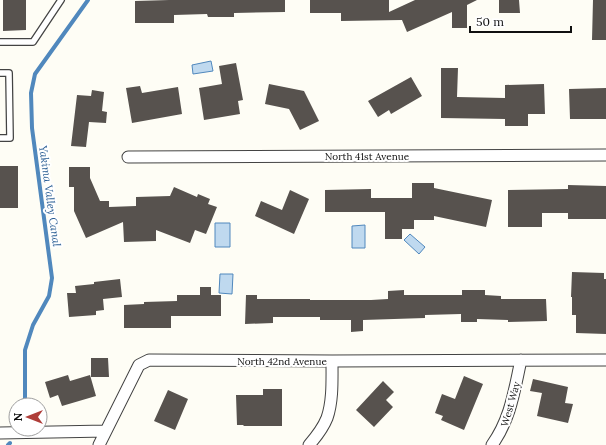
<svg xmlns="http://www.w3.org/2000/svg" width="606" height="445" viewBox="0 0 606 445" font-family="Lora,serif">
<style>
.water{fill:#bfd9ef;stroke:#5088bd}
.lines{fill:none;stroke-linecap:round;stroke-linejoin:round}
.stream{stroke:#5088bd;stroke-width:4}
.building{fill:#57524e}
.service-casing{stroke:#434343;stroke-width:8}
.minor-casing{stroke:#434343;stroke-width:13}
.service{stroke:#fff;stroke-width:5.5}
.minor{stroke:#fff;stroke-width:11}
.labels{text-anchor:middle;stroke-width:4;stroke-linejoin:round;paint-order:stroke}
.street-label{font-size:10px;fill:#101010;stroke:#fff}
.water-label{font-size:11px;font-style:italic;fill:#285c93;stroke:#fff}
</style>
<rect width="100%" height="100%" fill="#fefdf5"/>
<!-- water -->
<path class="water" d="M211 61 213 71 193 74 192 65Z
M215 223H230V247H215Z
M365 225V248H352V226Z
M410 234 425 247 419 254 404 240Z
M220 274H233L232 294 219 293Z"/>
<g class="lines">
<!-- stream -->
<path class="stream" d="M23 405 25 398V350L33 325 49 296 52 278 32 128 31 93 35 74 88 0
M8 445 10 443"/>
</g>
<!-- building -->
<path class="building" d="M3 0H26V30L3 31Z
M169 0H285V12L234 13V17H208L207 14 174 15V23H135V1Z
M310 0H389V12L415 0H477L467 5V28H452V12L407 32 402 20 341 21V13H310Z
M499 0H519L520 13H499Z
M593 0H606V40H592Z
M236 63 243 100 238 101 240 114 204 120 199 88 222 84 219 66Z
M441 68H458L457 97 505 98V85L544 84 545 114H528V126H505V119L441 118Z
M411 77 422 96 391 114 389 110 378 117 368 101Z
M269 84 304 91 319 121 300 130 289 109 265 104Z
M140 86 142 93 178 87 182 114 132 123 126 88Z
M606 88V119H570L569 89Z
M92 90 104 92 102 111 107 112 106 123 89 122 86 147 71 146 77 95 91 96Z
M0 166H18V208H0Z
M69 167H90V178L100 201H109V207L136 206V197L170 196 174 187 197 197 198 194 210 199 208 204 217 207 206 234 195 230 190 243 156 230V241L124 242 123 222 86 238 74 211V187H69Z
M412 183H434V188L492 200 486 227 434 216V220H414V229H402V239H385V212H325V190L371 189V198H412Z
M568 185 606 186V219H568V213H542V227H508V190L568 189Z
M290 190 309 199 294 234 255 216 261 201 282 210Z
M572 272 604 273V279H606V334L576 333V315H572V297H571Z
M120 279 122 297 103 299 104 310 96 311V315L69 317 67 293H76L75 286 94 284V282Z
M200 287H211V295H221V316H171V328H124V305L144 304V302L177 301V295H200Z
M404 290V295H462V290H485V295L501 296V299H546L547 321 508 322V320L477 319V322H461V314L425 315V318L363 320V331L351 332V320H320V317H273V323L245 324 246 295H257V299H310V300H371L388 299V291Z
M91 358H108L109 377H91Z
M68 375 70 381 90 375 96 396 62 406 58 395 50 398 45 382Z
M464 376 483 384 464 430 441 420 443 416 435 413 442 394 455 399Z
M533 379 568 387 565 403 573 404 568 423 537 416 542 393 530 391Z
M383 381 394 392 386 400 393 407 374 427 356 410Z
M263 389H282V426H243L244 425H237L236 395H263Z
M168 390 188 399 175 430 154 421Z"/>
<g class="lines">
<defs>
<path id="service" d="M0 42H33L61 0
M0 73H9L10 138H0"/>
<path id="minor" d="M128 157 606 155
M0 433 106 431
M99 445 139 365 149 360 332 361 606 360
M309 445C316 437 323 428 327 418 333 401 332 379 332 361
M492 445C511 418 514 391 521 360"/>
</defs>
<!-- service casing -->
<use href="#service" class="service-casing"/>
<!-- minor casing -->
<use href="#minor" class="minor-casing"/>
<!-- service -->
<use href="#service" class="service"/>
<!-- minor -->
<use href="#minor" class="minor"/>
</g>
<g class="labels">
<!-- street labels -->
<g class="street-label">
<text x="367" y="160">North 41st Avenue</text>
<text x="282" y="365">North 42nd Avenue</text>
<text transform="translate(510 404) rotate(-74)" y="4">West Way</text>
</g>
<!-- water labels -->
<g class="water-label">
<text transform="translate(50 196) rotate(82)" y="4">Yakima Valley Canal</text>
</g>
</g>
<!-- north arrow -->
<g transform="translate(28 417) rotate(270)"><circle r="19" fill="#ffffff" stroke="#9f9f9f"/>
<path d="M0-3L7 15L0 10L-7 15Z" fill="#af3d39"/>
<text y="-6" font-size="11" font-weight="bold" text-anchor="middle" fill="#101010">N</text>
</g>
<!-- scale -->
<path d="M470 26v6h101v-6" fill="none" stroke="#101010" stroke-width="2"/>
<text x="476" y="26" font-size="12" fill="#101010" stroke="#ffffff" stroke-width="3" paint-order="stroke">50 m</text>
</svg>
